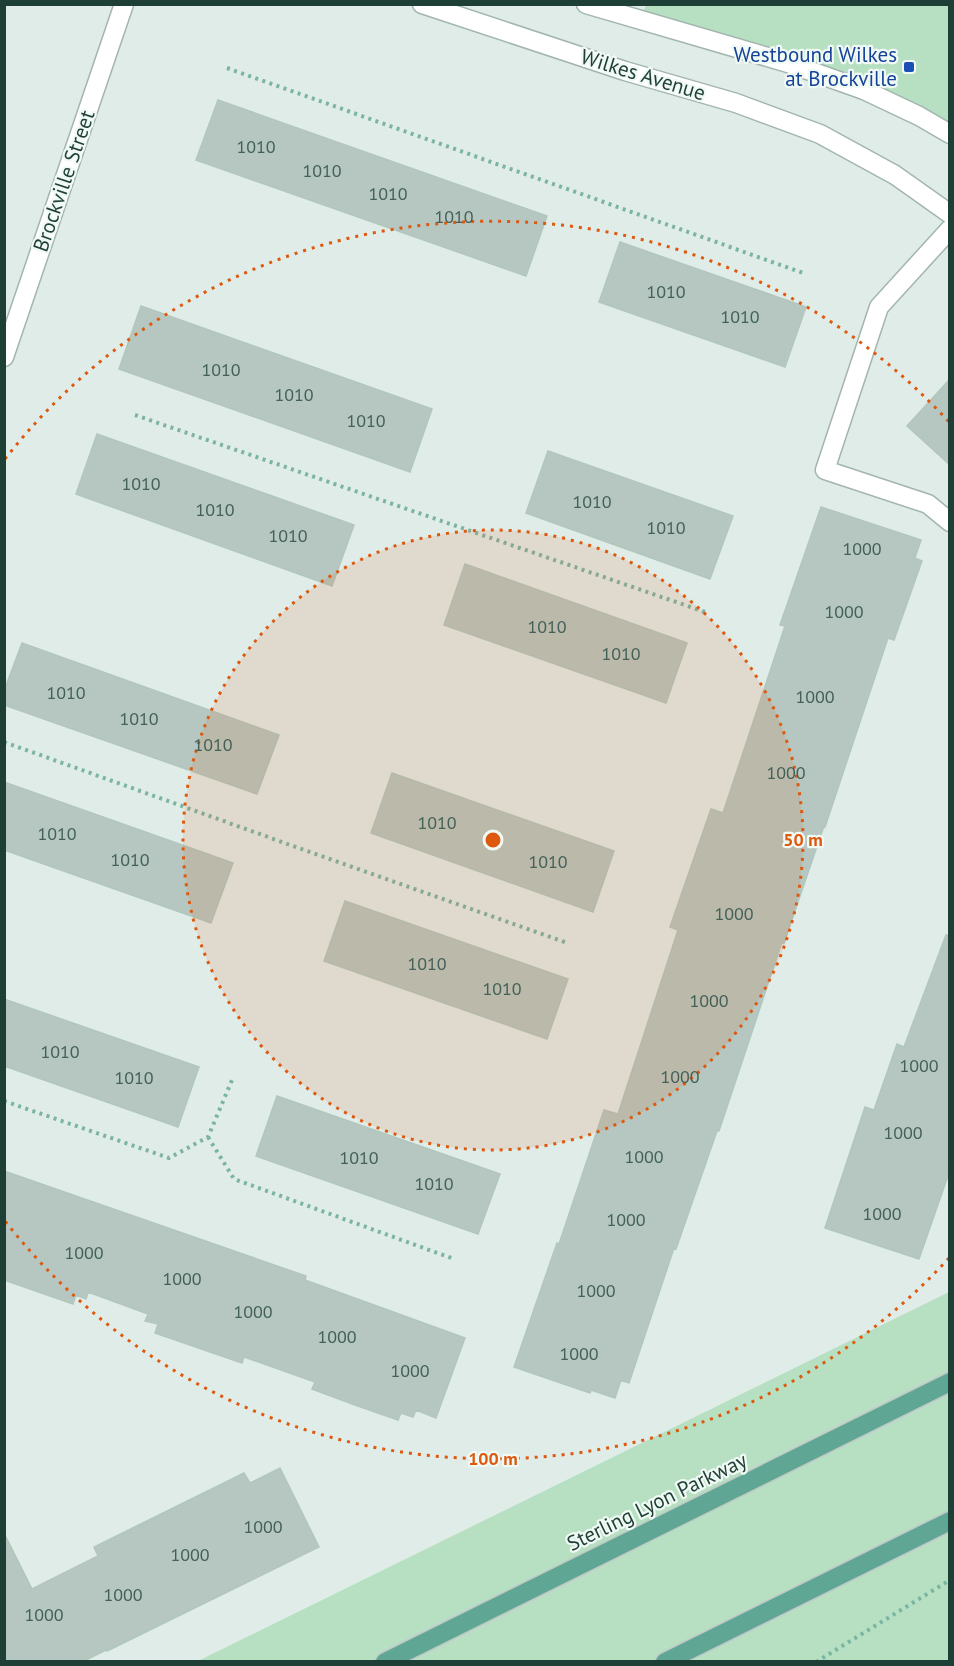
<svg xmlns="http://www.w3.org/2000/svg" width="954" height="1666" viewBox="0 0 954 1666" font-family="'PT Sans',sans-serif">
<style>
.green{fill:#b6e0c1}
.building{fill:#b5c7c0;stroke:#b1c7be;stroke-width:1.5}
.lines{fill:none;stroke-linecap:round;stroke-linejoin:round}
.minor-casing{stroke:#a2b5ae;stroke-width:21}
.major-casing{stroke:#c0c9c7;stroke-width:21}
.path{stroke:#7cb4a2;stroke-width:4;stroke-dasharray:3 4.5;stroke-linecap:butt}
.minor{stroke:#fff;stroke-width:18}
.major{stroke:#5fa794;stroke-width:18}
.ring{fill:none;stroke:#de580e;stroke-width:3;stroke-dasharray:3 6}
.transit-dot{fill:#1a4fb4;stroke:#f0f9f4;stroke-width:2}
.labels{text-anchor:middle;stroke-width:4.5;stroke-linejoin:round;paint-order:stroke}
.number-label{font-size:18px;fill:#446158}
.transit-label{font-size:21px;fill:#164399;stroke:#f0f9f4;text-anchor:end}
.street-label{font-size:21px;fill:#1e3f36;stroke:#f0f9f4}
.centre{fill:#de580e;stroke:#f0f9f4;stroke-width:3}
.ring-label{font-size:18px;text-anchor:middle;font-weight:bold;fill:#de580e;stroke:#f0f9f4;stroke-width:4.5;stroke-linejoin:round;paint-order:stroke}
</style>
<rect width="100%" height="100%" fill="#e0ece7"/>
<!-- green -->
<path class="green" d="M646 5H949V134L919 116 640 20Z
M949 1292V1661H198Z"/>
<!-- building -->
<path class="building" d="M218 100 547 216 526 276 196 160Z
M620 242 806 307 785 367 599 302Z
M141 306 432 409 410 472 119 369Z
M950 379V465L907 426Z
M97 434 354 525 332 586 76 494Z
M548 451 733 516 710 579 526 513Z
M821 507 921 540 915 558 922 561 894 640 888 638 825 827 824 826 784 943 782 942 719 1131H717L676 1249 674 1248 629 1383 621 1380 615 1398 591 1390 590 1393 514 1367 557 1243 559 1244 604 1110 618 1114 678 930 670 927 711 809 723 813 785 626 780 625Z
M465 564 687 643 666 703 444 625Z
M22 643 279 735 257 794 4 705V691Z
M392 773 614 851 593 912 371 833Z
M4 782 233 863 211 923 4 850Z
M345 901 568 979 547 1039 324 961Z
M946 935 950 936V1170L919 1259 825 1228 865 1107 874 1110 897 1044 904 1047Z
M4 999 199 1067 178 1127 4 1066Z
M277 1096 500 1174 478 1234 256 1156Z
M4 1171 306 1276 305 1280 465 1338 436 1418 416 1410 413 1417 401 1413 398 1420 355 1405 312 1389 315 1382 244 1357 242 1363 155 1333 158 1324 145 1321 148 1314 88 1292 86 1299 76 1295 73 1304 4 1280Z
M280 1468 319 1547 107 1651 106 1650 82 1662H4V1533L32 1589 98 1556 94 1547 244 1473 250 1483Z"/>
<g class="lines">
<defs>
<path id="minor" d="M422 4 625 71 736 103 820 134 895 175 950 214
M586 4 788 63 864 90 919 116 950 134
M950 229 879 307 825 470 928 504 950 522
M4 357 124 4"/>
<path id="major" d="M385 1662 950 1382
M665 1662 950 1521"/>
</defs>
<!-- minor casing -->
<use href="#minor" class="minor-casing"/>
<!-- major casing -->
<use href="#major" class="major-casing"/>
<!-- path -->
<path class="path" d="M227 68 806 274
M135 415 705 612
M4 742 293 846 567 943
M4 1101 169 1158 208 1137 232 1080
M208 1137 234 1179 454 1259
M816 1662 950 1580"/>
<!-- minor -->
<use href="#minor" class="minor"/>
<!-- major -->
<use href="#major" class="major"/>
</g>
<!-- distance rings -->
<circle cx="493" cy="840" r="310" fill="#de580e" fill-opacity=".12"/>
<g class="ring">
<circle cx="493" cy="840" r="310"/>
<path d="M949 1258A619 619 0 0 1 5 1221M5 459A619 619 0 0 1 949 422"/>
</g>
<!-- markers -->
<rect class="transit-dot" x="903" y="61" width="12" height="12" rx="3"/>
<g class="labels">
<!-- number labels -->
<g class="number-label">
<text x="256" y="153">1010</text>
<text x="322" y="177">1010</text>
<text x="388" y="200">1010</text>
<text x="454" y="223">1010</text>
<text x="666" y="298">1010</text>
<text x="740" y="323">1010</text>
<text x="221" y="376">1010</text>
<text x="294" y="401">1010</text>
<text x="366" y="427">1010</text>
<text x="141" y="490">1010</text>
<text x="592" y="508">1010</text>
<text x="215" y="516">1010</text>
<text x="666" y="534">1010</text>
<text x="288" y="542">1010</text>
<text x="862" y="555">1000</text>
<text x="844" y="618">1000</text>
<text x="547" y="633">1010</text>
<text x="621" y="660">1010</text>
<text x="66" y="699">1010</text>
<text x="815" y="703">1000</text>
<text x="139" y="725">1010</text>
<text x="213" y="751">1010</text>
<text x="786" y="779">1000</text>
<text x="437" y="829">1010</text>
<text x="57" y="840">1010</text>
<text x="130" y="866">1010</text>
<text x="548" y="868">1010</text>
<text x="734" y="920">1000</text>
<text x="427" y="970">1010</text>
<text x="502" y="995">1010</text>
<text x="709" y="1007">1000</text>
<text x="60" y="1058">1010</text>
<text x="919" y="1072">1000</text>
<text x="680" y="1083">1000</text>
<text x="134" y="1084">1010</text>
<text x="903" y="1139">1000</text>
<text x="644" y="1163">1000</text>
<text x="359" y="1164">1010</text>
<text x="434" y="1190">1010</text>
<text x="882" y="1220">1000</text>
<text x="626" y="1226">1000</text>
<text x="84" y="1259">1000</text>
<text x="182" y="1285">1000</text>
<text x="596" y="1297">1000</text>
<text x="253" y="1318">1000</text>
<text x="337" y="1343">1000</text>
<text x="579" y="1360">1000</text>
<text x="410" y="1377">1000</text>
<text x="263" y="1533">1000</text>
<text x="190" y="1561">1000</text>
<text x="123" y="1601">1000</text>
<text x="44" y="1621">1000</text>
</g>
<!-- transit labels -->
<g class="transit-label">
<text x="897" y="62">Westbound Wilkes<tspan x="897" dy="24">at Brockville</tspan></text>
</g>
<!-- street labels -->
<g class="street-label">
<text transform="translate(643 75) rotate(17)" y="7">Wilkes Avenue</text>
<text transform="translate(64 181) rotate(-71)" y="7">Brockville Street</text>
<text transform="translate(657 1502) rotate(-26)" y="7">Sterling Lyon Parkway</text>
</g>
</g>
<circle cx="493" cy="840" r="9" class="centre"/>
<g class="ring-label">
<text x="803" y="846">50 m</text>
<text x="493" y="1465">100 m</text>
</g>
<!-- border -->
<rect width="954" height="1666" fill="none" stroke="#1e3f36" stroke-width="12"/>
</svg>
